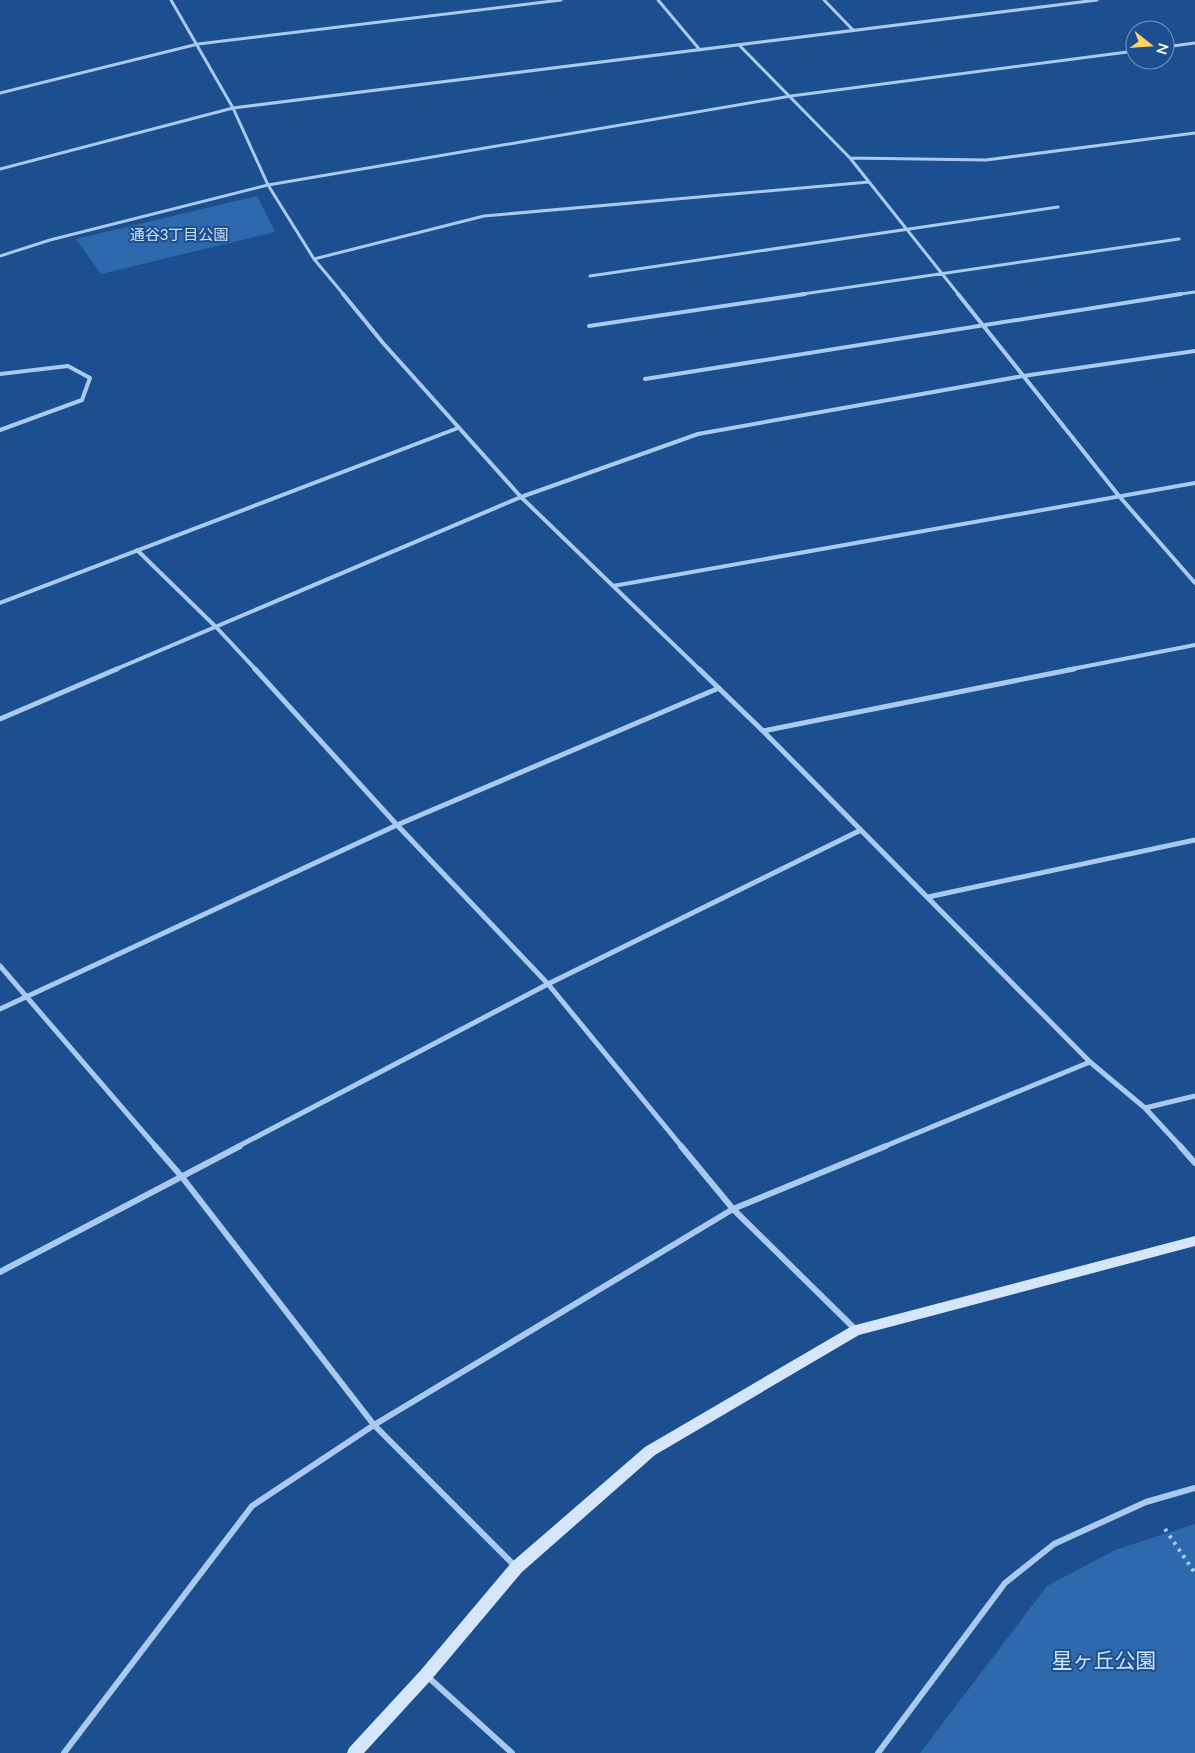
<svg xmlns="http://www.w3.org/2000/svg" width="1195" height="1753" viewBox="0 0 1195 1753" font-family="Lato,'Noto Sans JP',sans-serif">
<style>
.green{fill:#2e69ad}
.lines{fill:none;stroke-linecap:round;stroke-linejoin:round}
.path{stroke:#a9c9ee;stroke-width:4;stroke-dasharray:3 5;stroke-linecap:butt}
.street-far3{stroke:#a9c9ee;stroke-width:3}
.street-far2{stroke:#a9c9ee;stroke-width:4}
.street-far1{stroke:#a9c9ee;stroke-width:5}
.street{stroke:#a9c9ee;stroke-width:6}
.secondary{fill:#d6e6fa;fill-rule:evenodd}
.labels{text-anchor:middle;stroke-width:4;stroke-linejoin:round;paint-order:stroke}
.far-park-label{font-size:15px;fill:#cfe3fa;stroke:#1b4f8f}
.near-park-label{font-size:21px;fill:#cfe3fa;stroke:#1b4f8f}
</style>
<rect width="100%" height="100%" fill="#1b4f8f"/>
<!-- green -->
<path class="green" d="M257 196 275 232 101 274 76 239Z
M1195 1524V1753H920L1047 1586 1115 1550Z"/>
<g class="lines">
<!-- path -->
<path class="path" d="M1165 1529 1195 1573"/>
<!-- street-far3 -->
<path class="street-far3" d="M171 0 233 108 268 185 314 259 344 295
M658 0 700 50
M824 0 853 30
M739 45 850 158 959 295
M1165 47 1195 43
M0 93 198 44 561 0
M850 158 986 160 1195 133
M0 169 233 108 1097 0
M0 256 50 240 268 185 791 96 1135 51
M314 259 484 216 869 182
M590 276 1058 207
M796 295 1179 239
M1173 295 1195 292"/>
<!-- street-far2 -->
<path class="street-far2" d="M343 294 383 343 521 497 700 670
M958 294 1119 496 1195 583
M589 326 805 294
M0 374 68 366 90 378 82 400 0 430
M645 379 1181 294
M137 550 217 628 256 670
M613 586 1195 483
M0 603 458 428
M114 670 521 497 698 434 1023 376 1195 351
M1067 670 1195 645"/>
<!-- street-far1 -->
<path class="street-far1" d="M255 669 397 825 548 984 682 1147
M699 669 763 731 1090 1062 1145 1108 1181 1147
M0 719 117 669
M763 731 1074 669
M928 897 1195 840
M0 966 156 1147
M0 1009 397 825 719 688
M1145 1108 1195 1096
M237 1147 548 984 861 830
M883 1147 1090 1062"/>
<!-- street -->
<path class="street" d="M155 1146 182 1177 374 1425 516 1567
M681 1146 733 1209 856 1330
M1180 1146 1195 1163
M0 1272 240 1146
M427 1676 512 1753
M64 1753 252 1506 374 1425 733 1209 886 1146
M878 1753 1005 1583 1054 1544 1146 1502 1195 1488"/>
<!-- secondary -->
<path class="secondary" d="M1195 1236V1246L859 1335 655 1455 522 1572 431 1680 364 1753H347L349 1748 421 1670 512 1562 645 1447 852 1326Z"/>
</g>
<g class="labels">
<!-- far-park labels -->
<g class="far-park-label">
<text x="179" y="240">通谷3丁目公園</text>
</g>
<!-- near-park labels -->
<g class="near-park-label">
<text x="1104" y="1668">星ヶ丘公園</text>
</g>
</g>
<!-- north arrow -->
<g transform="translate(1150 45) rotate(107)"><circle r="24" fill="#1b4f8f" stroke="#7695bc"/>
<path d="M0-4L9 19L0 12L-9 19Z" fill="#ffd166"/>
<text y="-8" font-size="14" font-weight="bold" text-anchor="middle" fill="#ffffff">N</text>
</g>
</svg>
